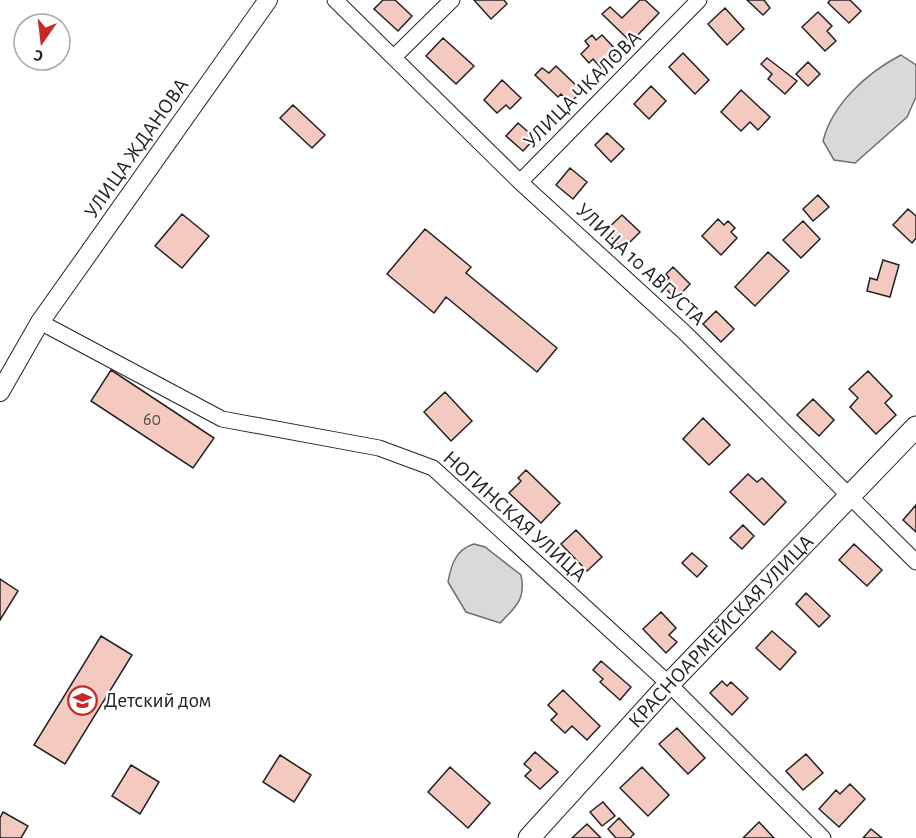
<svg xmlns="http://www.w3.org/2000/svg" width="916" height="838" viewBox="0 0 916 838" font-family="'Alegreya Sans',sans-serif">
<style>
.water{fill:#d9d9d9;stroke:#6f6f6f;stroke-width:1.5}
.building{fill:#f3c9c0;stroke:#222;stroke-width:1.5}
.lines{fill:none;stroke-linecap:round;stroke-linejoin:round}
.minor-casing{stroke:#222;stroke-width:17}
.tertiary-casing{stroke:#222;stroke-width:20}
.secondary-casing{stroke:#222;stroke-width:23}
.minor{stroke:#fff;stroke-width:15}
.tertiary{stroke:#fff;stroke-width:18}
.secondary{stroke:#fff;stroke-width:21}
.labels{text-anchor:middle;stroke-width:4.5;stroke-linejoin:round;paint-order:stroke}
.number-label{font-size:18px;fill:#564c4a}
.street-label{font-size:21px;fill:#222;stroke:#fff}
.poi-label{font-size:21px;fill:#222;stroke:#fff;text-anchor:start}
</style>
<rect width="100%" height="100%" fill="#fff"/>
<!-- water -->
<path class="water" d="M901 55 916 65V97L907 117 855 163 834 160 823 141C832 104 868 72 901 55Z
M474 544 485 547 521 575C526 599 516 607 500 623L466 612 448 582C451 565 456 549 474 544Z"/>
<!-- building -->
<path class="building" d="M383 0H395L412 16 398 31 374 9Z
M474 0H504L507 4 491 19Z
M640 0H645L659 13 631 42 602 14 610 7 622 18Z
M747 0H764L770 8 763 15Z
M830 0H850L861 11 849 23 828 3Z
M725 8 744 29 727 45 708 24Z
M818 12 832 26 827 31 836 41 825 51 802 27Z
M592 35 596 40 602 35 618 52 601 68 593 59 589 63 581 54 589 46 585 41Z
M443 38 474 66 456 84 426 56Z
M683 53 709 80 695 94 669 67Z
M767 58 797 81 785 94 768 79 772 74 761 64Z
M808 62 820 74 808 86 796 74Z
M556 66 582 91 570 103 561 94 558 97 535 75 542 68 549 73Z
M502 80 521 98 510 109 506 105 497 113 484 100Z
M651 86 666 101 649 119 634 104Z
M741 90 770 117 758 130 750 122 741 131 721 112Z
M293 105 325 135 312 148 280 118Z
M518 123 535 138 523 151 506 136Z
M607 133 624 149 611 162 595 145Z
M570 168 587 182 573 199 556 185Z
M818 195 829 207 813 221 803 209Z
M908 209 916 216V238L912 243 893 225Z
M182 214 209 236 182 268 155 246Z
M622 215 640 232 623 249 605 231Z
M718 219 724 225 728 221 735 228 731 232 737 238 721 255 702 236Z
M803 221 820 239 801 258 783 240Z
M425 229 471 267 466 273 557 348 537 372 446 297 434 313 387 274Z
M768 252 789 271 755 306 735 287Z
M883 260 899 265 890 297 867 291 870 278 877 280Z
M673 267 690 284 676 299 662 285 669 278 666 274Z
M716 311 734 329 721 342 703 324Z
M111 370 214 438 193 468 91 401Z
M868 371 892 396 885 403 896 415 876 434 850 407 858 398 849 389Z
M445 392 472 421 451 441 424 412Z
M813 399 834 420 819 436 797 415Z
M703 418 730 445 709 465 683 439Z
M526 470 560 503 541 523 509 493 521 481 518 478Z
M748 474 757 482 762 478 786 502 764 525 730 492Z
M916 505V532L903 520Z
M743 525 754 536 742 549 730 538Z
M576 530 602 557 587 571 561 544Z
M854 544 882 570 867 586 839 560Z
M692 553 707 566 697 577 682 563Z
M0 579 18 591 0 620Z
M806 593 830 616 819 627 796 604Z
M661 612 676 628 669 635 677 642 666 653 643 629Z
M772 631 796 652 780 670 756 648Z
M101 636 132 655 65 764 34 745Z
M601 661 631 687 620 700 600 682 603 679 593 670Z
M722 681 727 686 731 682 748 698 732 715 710 693Z
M563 690 600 726 587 740 572 726 565 733 551 720 557 714 548 705Z
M677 728 705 758 688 774 659 744Z
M535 752 558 772 540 789 525 776 531 770 524 764Z
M806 754 823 773 803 790 786 771Z
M280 755 311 775 294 802 263 782Z
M131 765 159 782 140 814 112 796Z
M450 767 490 803 468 828 428 792Z
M642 767 669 795 648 816 620 788Z
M850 784 865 799 839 827 819 809 836 790 840 794Z
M603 802 615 816 602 826 590 812Z
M3 812 28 826 21 838H0V818Z
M619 818 634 834 630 838H616L608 829Z
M759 822 774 838H743Z
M587 824 601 838H572Z
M871 829 882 838H863Z"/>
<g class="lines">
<defs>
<path id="minor" d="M335 0 520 182 683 331 916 562
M395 56 452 0
M520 182 699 0
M40 322 222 419 379 448 433 468 669 684 823 838"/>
<path id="tertiary" d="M0 392 40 322 268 0"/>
<g id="secondary">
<path id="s1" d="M529 838 669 684 916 427"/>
</g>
</defs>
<!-- minor casing -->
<use href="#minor" class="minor-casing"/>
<!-- tertiary casing -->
<use href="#tertiary" class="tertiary-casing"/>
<!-- secondary casing -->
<use href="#secondary" class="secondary-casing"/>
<!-- minor -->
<use href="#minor" class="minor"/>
<!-- tertiary -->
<use href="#tertiary" class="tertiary"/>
<!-- secondary -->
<use href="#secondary" class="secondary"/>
</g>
<!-- icons -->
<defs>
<symbol id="school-ring" viewBox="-11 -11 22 22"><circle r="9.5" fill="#fff" stroke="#c62828" stroke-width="1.5"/><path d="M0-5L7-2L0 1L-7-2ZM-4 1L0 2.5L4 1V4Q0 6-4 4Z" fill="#c62828"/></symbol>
</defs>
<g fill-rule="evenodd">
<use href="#school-ring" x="66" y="684" width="33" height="33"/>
</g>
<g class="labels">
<!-- number labels -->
<g class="number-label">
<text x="152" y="425">60</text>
</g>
<!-- street labels -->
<g class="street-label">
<text transform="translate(582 89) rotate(-45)" y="7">УЛИЦА ЧКАЛОВА</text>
<text transform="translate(136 148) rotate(-55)" y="7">УЛИЦА ЖДАНОВА</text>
<text transform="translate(641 264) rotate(43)" y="7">УЛИЦА 10 АВГУСТА</text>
<text transform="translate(515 516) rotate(42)" y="7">НОГИНСКАЯ УЛИЦА</text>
<text dy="7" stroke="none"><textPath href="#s1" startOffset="282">КРАСНОАРМЕЙСКАЯ УЛИЦА</textPath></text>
</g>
<!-- poi labels -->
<g class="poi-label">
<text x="104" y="707">Детский дом</text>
</g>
</g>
<!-- north arrow -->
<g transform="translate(42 42) rotate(194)"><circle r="28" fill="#ffffff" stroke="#a7a7a7" stroke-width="1.5"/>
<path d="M0-4.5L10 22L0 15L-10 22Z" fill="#c62828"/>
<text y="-9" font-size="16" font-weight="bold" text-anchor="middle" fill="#222222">С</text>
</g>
</svg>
